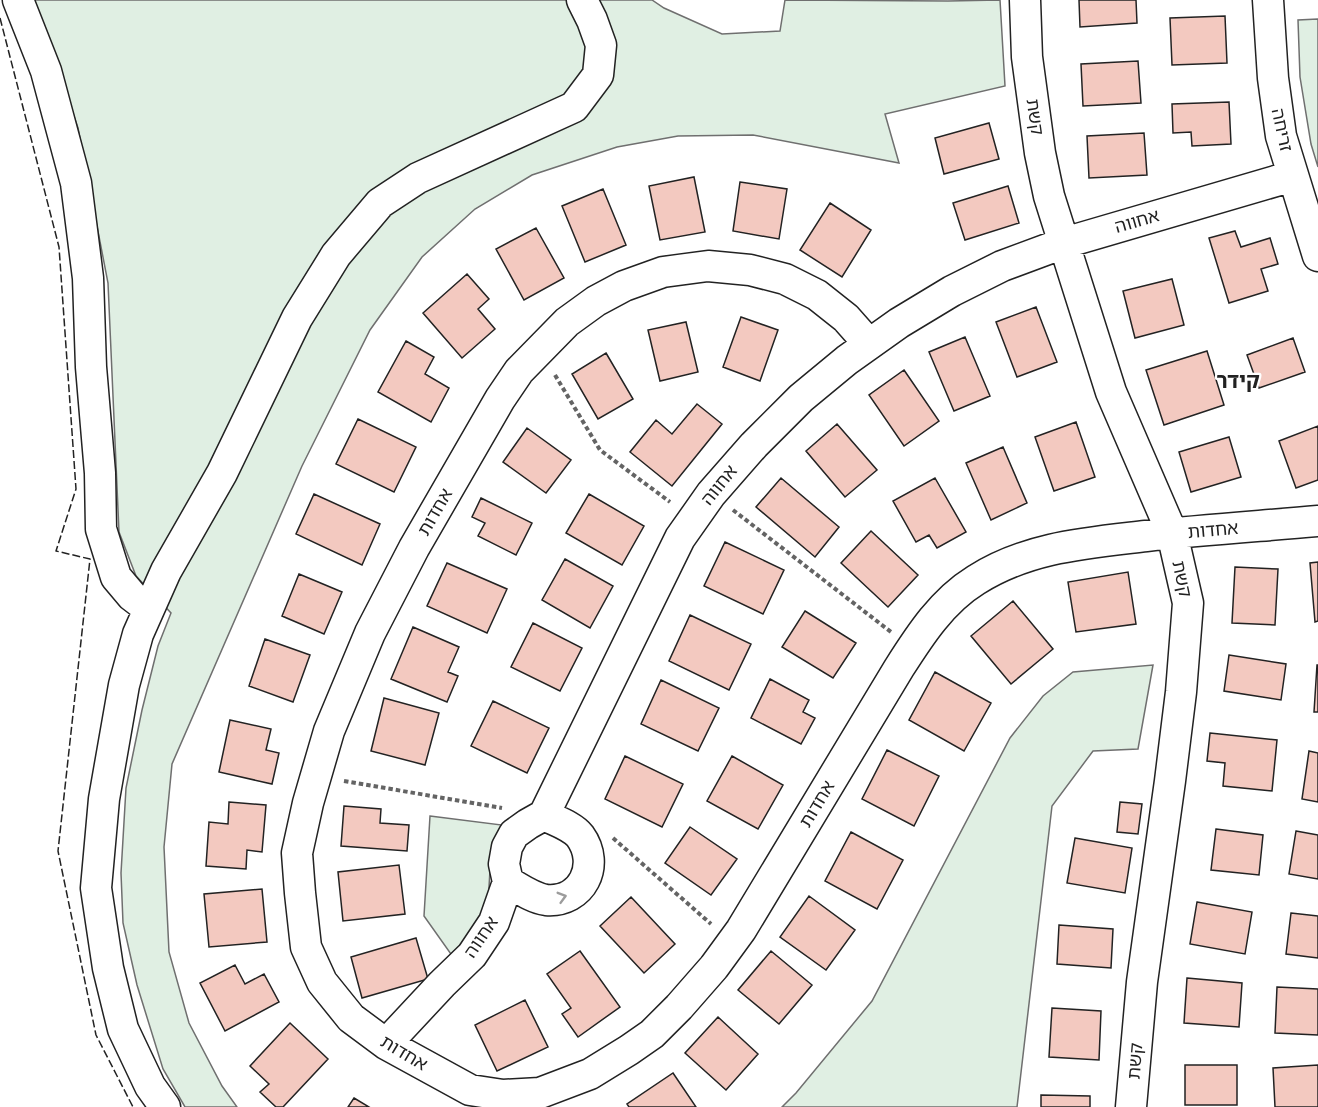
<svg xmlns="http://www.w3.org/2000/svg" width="1318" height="1107" viewBox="0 0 1318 1107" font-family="'Public Sans','Noto Sans Hebrew',sans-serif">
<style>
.green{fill:#e0efe3;stroke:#6f6f6f;stroke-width:1.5}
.building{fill:#f3c9c0;stroke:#222;stroke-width:1.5}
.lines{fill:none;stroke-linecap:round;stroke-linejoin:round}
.minor-casing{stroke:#222;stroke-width:33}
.path{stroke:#646464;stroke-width:4;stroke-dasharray:4.5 3;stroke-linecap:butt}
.minor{stroke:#fff;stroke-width:30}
.fence{stroke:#222;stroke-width:1.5;stroke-dasharray:8 3;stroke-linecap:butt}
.oneway{stroke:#9c9c9c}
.labels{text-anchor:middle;stroke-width:4.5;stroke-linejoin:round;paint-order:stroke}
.street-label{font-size:18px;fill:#222;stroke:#fff}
.quarter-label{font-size:21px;font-weight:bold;fill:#222;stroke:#fff}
</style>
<rect width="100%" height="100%" fill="#fff"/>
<!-- green -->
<path class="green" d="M34 0H652L664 8 722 34 780 31 785 0 948 1 1000 0 1005 86 885 114 899 163 753 135 678 136 617 147 532 175 475 209 422 257 370 330 302 466 172 764 164 847 169 952 189 1023 222 1086 237 1107H185L163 1069 137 985 123 923 121 873 126 788 142 710 158 646 171 613 136 576 119 532 108 283 78 128Z
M1318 19V167L1311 144 1300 77 1298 20Z
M1153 665 1138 749 1093 751 1052 806 1017 1107H782L796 1093 872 1001 1010 738 1043 696 1073 672Z
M430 816 502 825 491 853 488 904 453 957 424 916Z"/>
<!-- building -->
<path class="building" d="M1079 0H1136L1137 23 1080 27Z
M1225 16 1227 63 1172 65 1170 18Z
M1138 61 1141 103 1083 106 1081 64Z
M1229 102 1231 144 1192 146 1191 132 1173 133 1172 104Z
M989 123 999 159 944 174 935 138Z
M1144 133 1147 175 1089 178 1087 136Z
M694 177 705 232 660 240 649 186Z
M740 182 787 189 779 239 733 231Z
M1008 186 1019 223 965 240 953 203Z
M603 189 626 245 585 262 562 206Z
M830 203 871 230 842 277 800 250Z
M536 228 564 278 524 300 496 249Z
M1235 231 1241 247 1270 238 1278 264 1261 269 1268 291 1229 303 1209 238Z
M467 274 489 299 478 309 495 329 462 358 423 313Z
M1172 279 1184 325 1135 338 1123 291Z
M1036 307 1057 362 1017 377 996 322Z
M741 317 778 330 760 381 723 367Z
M686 322 698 372 660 381 648 330Z
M965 337 990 396 954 411 929 352Z
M1293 338 1305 372 1259 388 1247 355Z
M406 341 434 357 425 374 449 388 431 422 378 392Z
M1207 351 1224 405 1164 425 1146 370Z
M606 353 633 399 598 419 572 374Z
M904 370 939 421 904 446 869 395Z
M697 404 722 424 672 486 630 452 656 420 672 434Z
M358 419 416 447 394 492 336 464Z
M1076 422 1095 477 1054 491 1035 437Z
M837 424 877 470 845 497 806 451Z
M1318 426V480L1296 488 1279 441Z
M527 428 571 460 546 493 503 462Z
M1229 437 1241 477 1191 492 1179 452Z
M1003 447 1027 503 991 520 966 463Z
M781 478 839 527 815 557 756 507Z
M935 478 966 532 937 548 929 535 916 542 893 501Z
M314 494 380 524 362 565 296 534Z
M589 494 644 526 622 565 566 533Z
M481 498 532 523 516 555 478 536 485 523 472 517Z
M871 531 918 575 888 607 841 563Z
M725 542 784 570 763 614 704 586Z
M565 559 613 586 590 628 542 600Z
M1318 562V621L1315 622 1310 563Z
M447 563 507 589 487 633 427 606Z
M1235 567 1278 569 1275 625 1232 623Z
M1128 572 1136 624 1076 632 1068 582Z
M299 574 342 592 324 634 282 616Z
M1013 601 1053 649 1011 684 971 636Z
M805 611 856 643 833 678 782 647Z
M690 615 751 644 729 690 669 661Z
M533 623 582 648 560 691 511 667Z
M413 627 459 647 448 672 458 676 447 702 391 679Z
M265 639 310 655 293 702 249 686Z
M1229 655 1286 664 1281 700 1224 691Z
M1317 665H1318V712H1314Z
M935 672 991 703 964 751 909 720Z
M770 679 809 700 803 712 815 718 801 744 751 718Z
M661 680 719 708 698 751 641 724Z
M384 698 439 713 425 765 371 751Z
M493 701 549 728 527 773 471 746Z
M230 720 271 729 266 750 279 753 272 784 219 772Z
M1210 733 1277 740 1272 791 1223 786 1225 763 1207 761Z
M887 750 939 776 914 826 862 799Z
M1309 751 1318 753V802L1302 799Z
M625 756 683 784 662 827 605 799Z
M732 756 783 785 758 829 707 801Z
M229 802 266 805 262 852 247 850 246 869 206 866 209 822 228 824Z
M1120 802 1142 804 1138 834 1117 832Z
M344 806 381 809 380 823 409 825 407 851 341 846Z
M690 827 737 859 711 895 665 863Z
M1216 829 1263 835 1259 875 1211 870Z
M1296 831 1318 835V879L1289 874Z
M851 832 903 860 877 909 825 881Z
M1075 838 1132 848 1125 893 1067 883Z
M399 865 405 914 343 921 338 872Z
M262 889 267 942 209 947 204 894Z
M809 896 855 930 826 970 780 937Z
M631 897 675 944 644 973 600 926Z
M1197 902 1252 912 1245 954 1190 944Z
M1291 913 1318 916V958L1286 954Z
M1059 925 1113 929 1111 968 1057 964Z
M416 938 428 979 362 998 351 957Z
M580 951 620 1007 578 1037 562 1014 571 1008 547 974Z
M771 951 812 985 779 1024 738 990Z
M235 965 245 984 264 974 279 1002 225 1031 200 983Z
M1187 978 1242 983 1239 1027 1184 1023Z
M1277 987 1318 989V1035L1275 1033Z
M525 1000 548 1047 497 1071 475 1025Z
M1052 1008 1101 1011 1099 1060 1049 1057Z
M718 1017 758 1054 726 1090 685 1053Z
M290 1023 328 1059 283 1107H276L260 1092 269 1084 250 1066Z
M1185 1065H1237V1105H1185Z
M1318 1065V1107H1275L1273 1068Z
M673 1073 696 1107H629L627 1104Z
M1041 1095 1090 1096V1107H1041Z
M354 1098 369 1107H348Z"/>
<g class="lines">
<defs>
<path id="minor" d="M18 0 46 71 76 183 88 278 91 367 100 473 101 529 116 577 132 596 149 609
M1025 0 1027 57 1040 153 1049 196 1111 392 1172 533 1188 603 1181 692 1170 781 1142 982 1131 1107
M1268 0 1273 78 1281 136 1318 256
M869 344 846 318 817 295 785 279 750 270 708 266 663 272 624 286 596 301 567 322 519 371 500 399 414 548 370 633 329 731 308 803 297 853 300 893 306 947 322 982 351 1018 386 1044 470 1090 503 1095 540 1093 590 1074 629 1050 652 1034 679 1007 714 967 741 930 899 668C920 635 942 601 976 580 1028 547 1086 543 1146 536 1203 530 1261 526 1318 521
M508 882C519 888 532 898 546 900 582 903 601 865 580 836 572 826 556 821 544 815
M386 1044 442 984 472 955 494 922 508 882 504 864 507 847 514 834 528 824 544 815 680 538 711 494 754 445 801 398 847 360 899 323 952 291 1002 266 1064 243 1293 176
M165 1107 150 1086 123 1029 108 968 96 888 104 799 124 685 138 634 166 571 222 473 297 318 336 255 380 203 418 178 574 107 598 75 601 45 592 20 582 0"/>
</defs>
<!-- minor casing -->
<use href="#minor" class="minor-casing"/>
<!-- path -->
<path class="path" d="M555 375 600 450 670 502
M733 510 891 632
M344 781 502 808
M613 838 711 924"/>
<!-- minor -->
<use href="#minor" class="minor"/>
<!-- fence -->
<path class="fence" d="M0 18 59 247 76 489 56 551 90 559 58 851 96 1035 133 1107"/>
</g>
<!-- one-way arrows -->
<defs><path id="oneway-chevron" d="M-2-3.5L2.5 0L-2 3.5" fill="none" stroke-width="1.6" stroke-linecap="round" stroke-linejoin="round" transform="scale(1.5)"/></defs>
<use class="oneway" href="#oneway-chevron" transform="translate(562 897) rotate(-16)"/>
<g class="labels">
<!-- street labels -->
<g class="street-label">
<text transform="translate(1035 117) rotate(82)" y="6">קשת</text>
<text transform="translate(1282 130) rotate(78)" y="6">זריחה</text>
<text transform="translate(1137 221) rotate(-16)" y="6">אחווה</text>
<text transform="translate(719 485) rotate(-51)" y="6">אחווה</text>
<text transform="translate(435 512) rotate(-60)" y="6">אחדות</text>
<text transform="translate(1213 530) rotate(-5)" y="6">אחדות</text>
<text transform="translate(1182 579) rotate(78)" y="6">קשת</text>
<text transform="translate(817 804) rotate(-59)" y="6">אחדות</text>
<text transform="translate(481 937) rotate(-56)" y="6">אחווה</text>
<text transform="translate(404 1053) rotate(31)" y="6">אחדות</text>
<text transform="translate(1135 1061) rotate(-85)" y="6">קשת</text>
</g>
<!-- quarter labels -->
<g class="quarter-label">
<text x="1238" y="388">קידר</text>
</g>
</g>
</svg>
